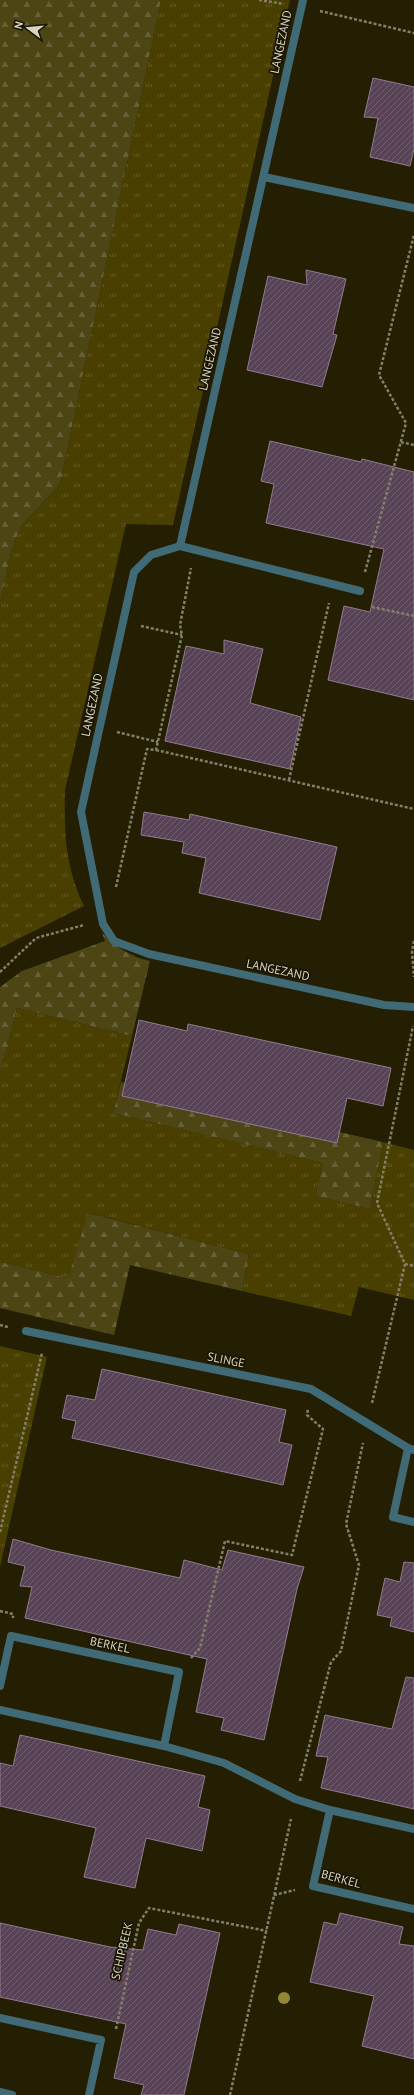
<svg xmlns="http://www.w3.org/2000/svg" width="414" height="2095" viewBox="0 0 414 2095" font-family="'PT Sans',sans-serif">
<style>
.grass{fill:url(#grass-tufts)}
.forest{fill:url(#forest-firs)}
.building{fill:url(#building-hatch);stroke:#937a90}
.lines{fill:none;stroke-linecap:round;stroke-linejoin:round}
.path{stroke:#837f6a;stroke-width:2.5;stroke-dasharray:3 2;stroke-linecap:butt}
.minor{stroke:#406a75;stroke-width:8}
.tree{fill:#948637}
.labels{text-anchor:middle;stroke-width:3.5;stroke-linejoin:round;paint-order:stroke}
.street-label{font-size:12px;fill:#d7d4c4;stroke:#1a1500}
</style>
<defs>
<pattern id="grass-tufts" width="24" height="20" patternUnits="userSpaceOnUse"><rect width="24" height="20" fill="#493f00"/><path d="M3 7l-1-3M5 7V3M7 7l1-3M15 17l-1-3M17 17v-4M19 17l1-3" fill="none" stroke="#625a24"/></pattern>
<pattern id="forest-firs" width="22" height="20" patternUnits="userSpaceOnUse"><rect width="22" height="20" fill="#4e4515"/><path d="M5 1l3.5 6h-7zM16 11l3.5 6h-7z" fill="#675f35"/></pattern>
<pattern id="building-hatch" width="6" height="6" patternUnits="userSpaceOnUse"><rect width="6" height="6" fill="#584256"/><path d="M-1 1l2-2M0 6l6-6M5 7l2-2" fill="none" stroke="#6f5c6d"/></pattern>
</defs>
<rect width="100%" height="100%" fill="#241f03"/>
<!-- grass -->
<path class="grass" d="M161 0H290L173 525 126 524 65 790C64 833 65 866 84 906L0 948V603L11 552 21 526 60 484Z
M17 1008 132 1036 113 1113 323 1163 315 1196 370 1209 383 1142 414 1150V1300L359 1287 351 1316 242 1291 249 1254 89 1213 68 1278 0 1262V1073Z
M0 1346 47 1357 0 1567Z"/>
<!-- forest -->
<path class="forest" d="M0 0H161L60 484 21 526 11 552 0 603Z
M102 933C116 947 131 957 150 961L132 1036 17 1008 0 1073V987L22 971 105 941Z
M121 1082 383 1142 370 1209 315 1196 323 1163 113 1113Z
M88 1213 249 1254 242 1291 130 1265 114 1335 0 1308V1262L68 1278Z"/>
<!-- building -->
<path class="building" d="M373 78 414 87V149L410 166 370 157 378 118 364 117Z
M306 270 346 279 333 334 337 335 322 387 247 370 268 276 307 285Z
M270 441 361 462 362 459 414 472V700L328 680 344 606 370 612 384 549 266 523 274 484 261 481Z
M224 640 263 649 250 703 301 717 290 769 165 741 186 646 224 654Z
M144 812 189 820 190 814 337 847 320 920 199 893 206 858 182 853 184 842 141 835Z
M139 1020 187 1031 188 1024 391 1068 383 1106 347 1098 337 1143 122 1096Z
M102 1369 286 1410 279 1442 292 1445 283 1485 72 1438 76 1421 62 1418 67 1395 95 1400Z
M13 1539 51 1550 180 1578 184 1560 222 1570 228 1550 304 1567 297 1589 264 1740 221 1730 224 1718 196 1712 207 1659 25 1618 32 1587 20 1586 25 1566 8 1562Z
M404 1562 414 1563V1632L390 1626 392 1618 377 1615 385 1578 400 1582Z
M406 1677 414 1678V1809L321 1788 328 1757 316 1756 325 1715 392 1729Z
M20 1735 205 1776 198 1807 210 1810 202 1851 146 1838 135 1888 84 1877 96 1828 0 1806V1763L13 1766Z
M340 1913 403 1927 399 1944 414 1946V2059L362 2046 374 1996 310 1982 324 1922 337 1925Z
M0 1923 110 1947 143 1950 148 1929 176 1935 179 1924 220 1933 184 2095H141L144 2085 114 2078 126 2024 0 1997Z"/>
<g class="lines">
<!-- path -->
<path class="path" d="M259 0 284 4
M320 11 414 33
M401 442 414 445
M365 572 406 423 379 375 414 235
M372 607 414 616
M141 626 182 635
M117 732 158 742
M156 750 414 809
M289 780 329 603
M116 887 147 749 156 750 182 635 180 625 191 568
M414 941 412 952 414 977
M0 972 36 938 84 925
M405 1264 414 1266
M0 1325 8 1327
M372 1403 405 1264 377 1203 413 1026
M0 1532 42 1353
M0 1611 13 1614V1618
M191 1658 200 1648 225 1541 292 1555 323 1429 307 1415 308 1409
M300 1781 331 1662 341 1651 359 1565 346 1524 363 1443
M274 1895 295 1890
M116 2029 139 1923 149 1908 267 1931
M230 2095 291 1819"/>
<!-- minor -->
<path class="minor" d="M303 0 180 546 151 555 134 572 81 812 103 924 114 941 149 954 384 1005 414 1007
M264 177 414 208
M180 546 360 591
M26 1331 311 1389 408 1448 414 1450
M408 1448 393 1517 414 1522
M0 1686 11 1636 179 1672 164 1746 0 1710
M164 1746 224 1763 295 1799 330 1810
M414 1829 330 1810 313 1886 414 1909
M0 2018 101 2040 89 2095
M0 2092 12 2095"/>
</g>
<!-- trees -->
<circle class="tree" cx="284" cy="1998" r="6"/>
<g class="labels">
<!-- street labels -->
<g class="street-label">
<text transform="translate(281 42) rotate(-78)" y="4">LANGEZAND</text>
<text transform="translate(210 359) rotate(-77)" y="4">LANGEZAND</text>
<text transform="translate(92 705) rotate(-78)" y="4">LANGEZAND</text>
<text transform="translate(278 970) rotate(12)" y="4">LANGEZAND</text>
<text transform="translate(226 1360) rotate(11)" y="4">SLINGE</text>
<text transform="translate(110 1645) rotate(12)" y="4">BERKEL</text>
<text transform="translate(341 1879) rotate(15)" y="4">BERKEL</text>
<text transform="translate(122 1951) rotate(-77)" y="4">SCHIPBEEK</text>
</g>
</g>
<!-- north arrow -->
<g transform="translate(28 28) rotate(286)" stroke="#1a1500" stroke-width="3" paint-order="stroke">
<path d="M0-3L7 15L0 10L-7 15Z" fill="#d7d4c4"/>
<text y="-6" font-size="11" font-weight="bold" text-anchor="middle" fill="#d7d4c4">N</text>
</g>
</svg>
